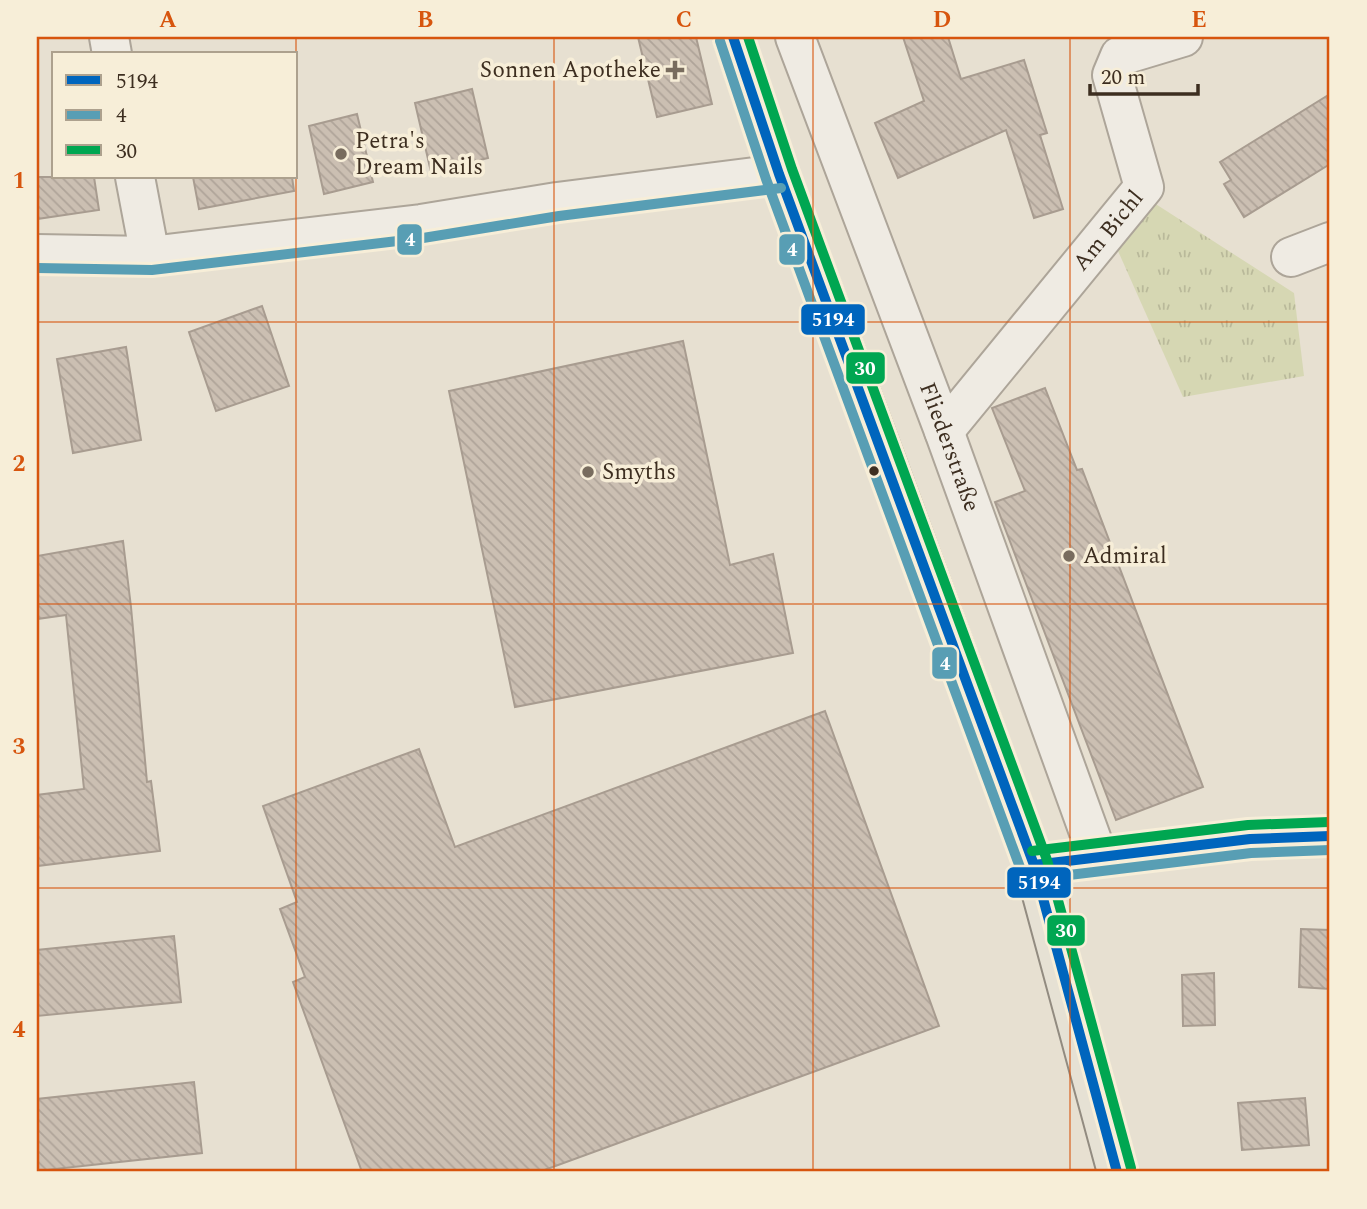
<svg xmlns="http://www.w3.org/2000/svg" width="1367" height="1209" font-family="Spectral,serif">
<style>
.grass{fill:url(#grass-tufts)}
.building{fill:url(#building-back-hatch);stroke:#a89c90;stroke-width:2}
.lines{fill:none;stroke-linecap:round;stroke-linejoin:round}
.minor-casing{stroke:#ada599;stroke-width:42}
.major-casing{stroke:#928b80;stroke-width:42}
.minor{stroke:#efebe3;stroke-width:38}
.major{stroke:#e6e1d4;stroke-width:38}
.bus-1-casing{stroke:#f7eed8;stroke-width:16}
.bus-2-casing{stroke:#f7eed8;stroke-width:16}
.bus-3-casing{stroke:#f7eed8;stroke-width:16}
.bus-1{stroke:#0065bd;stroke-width:10}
.bus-2{stroke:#589eb4;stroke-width:10}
.bus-3{stroke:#00a651;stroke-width:10}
.grid{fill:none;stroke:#d7550e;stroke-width:2;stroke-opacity:0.55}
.poi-dot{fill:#786c5e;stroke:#f7eed8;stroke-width:2.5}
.bus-dot{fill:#3d2e20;stroke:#f7eed8;stroke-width:2.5}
.labels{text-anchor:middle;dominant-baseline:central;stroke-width:7;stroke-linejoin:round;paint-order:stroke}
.poi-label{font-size:23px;fill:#3d2e20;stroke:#f7eed8;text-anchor:start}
.street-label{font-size:23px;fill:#3d2e20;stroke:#f7eed8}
.line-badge{stroke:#f7eed8;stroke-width:2.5}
.badge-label{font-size:19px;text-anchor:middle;font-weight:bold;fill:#fff}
.neatline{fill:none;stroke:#d7550e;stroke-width:2.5}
.grid-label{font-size:23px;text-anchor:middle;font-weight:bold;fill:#d7550e}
</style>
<defs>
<pattern id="grass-tufts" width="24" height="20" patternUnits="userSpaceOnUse" patternTransform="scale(1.75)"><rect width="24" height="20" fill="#d6d7b3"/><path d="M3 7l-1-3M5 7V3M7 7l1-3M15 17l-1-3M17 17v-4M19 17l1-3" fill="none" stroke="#b9b99a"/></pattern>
<pattern id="building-back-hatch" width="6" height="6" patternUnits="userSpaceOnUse" patternTransform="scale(1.75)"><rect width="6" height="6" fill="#cbbfb2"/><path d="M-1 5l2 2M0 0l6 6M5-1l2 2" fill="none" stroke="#afa499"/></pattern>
</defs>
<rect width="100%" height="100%" fill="#e7e0d1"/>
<path class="grass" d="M1151 201 1294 293 1304 376 1183 397 1114 242Z"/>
<g class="building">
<path d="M638 37H696L712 104 657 117Z"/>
<path d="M903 37H948L961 79 1024 60 1047 133 1040 135 1063 209 1034 218 1006 130 898 178 875 123 924 101Z"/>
<path d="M472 89 488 158 431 172 415 103Z"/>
<path d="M1330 94V164L1244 217 1224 184 1231 180 1220 162Z"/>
<path d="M357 114 373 182 324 194 309 126Z"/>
<path d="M37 177H94L99 210 37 219Z"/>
<path d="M193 177H292L294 191 199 209Z"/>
<path d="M262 306 289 386 216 411 189 332Z"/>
<path d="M683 341 730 565 773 554 793 653 515 707 449 391Z"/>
<path d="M126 347 141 440 73 453 57 359Z"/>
<path d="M1045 388 1077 470 1082 469 1203 787 1116 820 995 502 1025 491 992 408Z"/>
<path d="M123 541 131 607 147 782 151 781 160 851 37 866V795L84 789 66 615 37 619V556Z"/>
<path d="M825 711 939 1026 539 1172H362L293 982 305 977 280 909 297 902 263 806 419 749 455 847Z"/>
<path d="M1301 929 1330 930V989L1299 987Z"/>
<path d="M174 936 181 1002 37 1016V950Z"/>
<path d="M1214 973 1215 1025 1183 1026 1182 975Z"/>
<path d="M194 1082 202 1153 37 1171V1099Z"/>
<path d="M1305 1098 1309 1145 1242 1150 1238 1103Z"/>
</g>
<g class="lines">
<defs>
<g id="minor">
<path d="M109 37 112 54"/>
<path id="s1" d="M795 37 944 431 1098 857"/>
<path d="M135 177 150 256"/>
<path d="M37 254 150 256 421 224 557 202 779 174"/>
<path d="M1291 257 1330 242"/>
<path id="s2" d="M944 431 1144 187 1112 75 1120 56 1183 37"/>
<path d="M1034 865 1250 839 1330 836"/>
</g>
<path id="major" d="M733 37 779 174 887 464 1034 865 1117 1172"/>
</defs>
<use href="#minor" class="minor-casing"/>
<use href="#major" class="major-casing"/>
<use href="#minor" class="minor"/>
<use href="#major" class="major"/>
<defs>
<g id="bus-1">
<path d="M733 37 779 174 1034 865 1117 1172"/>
<path d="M1034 865 1250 839 1330 836"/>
</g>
<g id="bus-2">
<path d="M720 41 766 179 1021 870"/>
<path d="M37 268 152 270 423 238 559 216 781 188"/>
<path d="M1036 879 1251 853 1330 850"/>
</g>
<g id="bus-3">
<path d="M748 37 792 169 1047 860 1131 1168"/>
<path d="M1032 851 1248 825 1329 822"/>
</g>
</defs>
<use href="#bus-1" class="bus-1-casing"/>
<use href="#bus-2" class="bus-2-casing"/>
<use href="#bus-3" class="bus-3-casing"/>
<use href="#bus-1" class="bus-1"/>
<use href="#bus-2" class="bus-2"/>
<use href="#bus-3" class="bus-3"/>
</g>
<path class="grid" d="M296 37V1172M554 37V1172M813 37V1172M1070 37V1172M37 322H1330M37 604H1330M37 888H1330"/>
<g class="poi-dot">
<path d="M671.5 59.5h7v7h7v7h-7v7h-7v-7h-7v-7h7z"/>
<circle cx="341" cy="154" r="7"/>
<circle cx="588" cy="472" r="7"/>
<circle cx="1069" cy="556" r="7"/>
</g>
<circle class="bus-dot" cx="874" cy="471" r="6"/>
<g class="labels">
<g class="poi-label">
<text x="661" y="70" text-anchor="end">Sonnen Apotheke</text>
<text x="355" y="141">Petra's<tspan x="355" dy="26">Dream Nails</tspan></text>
<text x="602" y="472">Smyths</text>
<text x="1083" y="556">Admiral</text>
</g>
<g class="street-label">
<text stroke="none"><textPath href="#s2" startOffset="259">Am Bichl</textPath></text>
<text stroke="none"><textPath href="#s1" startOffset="438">Fliederstraße</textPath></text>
</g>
</g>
<g class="line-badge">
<rect x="396" y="223" width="27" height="33" rx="7" fill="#589eb4"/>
<rect x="778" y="233" width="28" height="33" rx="7" fill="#589eb4"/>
<rect x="800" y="303" width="66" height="33" rx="7" fill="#0065bd"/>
<rect x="845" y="351" width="41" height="34" rx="7" fill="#00a651"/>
<rect x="931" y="646" width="27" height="34" rx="7" fill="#589eb4"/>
<rect x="1006" y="866" width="66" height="33" rx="7" fill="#0065bd"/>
<rect x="1046" y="914" width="40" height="33" rx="7" fill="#00a651"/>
</g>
<g class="badge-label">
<text x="410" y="246">4</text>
<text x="792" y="256">4</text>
<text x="833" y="326">5194</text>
<text x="865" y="375">30</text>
<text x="945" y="670">4</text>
<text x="1039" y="889">5194</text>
<text x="1066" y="937">30</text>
</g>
<rect width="1367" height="1209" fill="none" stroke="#f7eed8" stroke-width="77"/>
<rect x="52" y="52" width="245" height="126" fill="#f7eed8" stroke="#ada18e" stroke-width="2"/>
<rect x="66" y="75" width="35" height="10" fill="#0065bd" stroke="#ada18e" stroke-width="2"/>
<text x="116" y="88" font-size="21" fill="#3d2e20">5194</text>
<rect x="66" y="110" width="35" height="10" fill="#589eb4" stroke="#ada18e" stroke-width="2"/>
<text x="116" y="122" font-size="21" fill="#3d2e20">4</text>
<rect x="66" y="145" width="35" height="10" fill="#00a651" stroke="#ada18e" stroke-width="2"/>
<text x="116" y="158" font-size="21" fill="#3d2e20">30</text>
<path d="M1090 84v10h108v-10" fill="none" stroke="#3d2e20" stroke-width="3.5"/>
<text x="1101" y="84" font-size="21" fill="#3d2e20" stroke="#f7eed8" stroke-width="5" paint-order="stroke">20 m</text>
<rect x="38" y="38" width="1290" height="1132" class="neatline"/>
<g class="grid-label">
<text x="168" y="27">A</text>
<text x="425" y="27">B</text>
<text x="684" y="27">C</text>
<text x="942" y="27">D</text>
<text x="1199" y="27">E</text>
<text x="19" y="188">1</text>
<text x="19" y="471">2</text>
<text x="19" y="754">3</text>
<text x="19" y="1037">4</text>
</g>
</svg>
